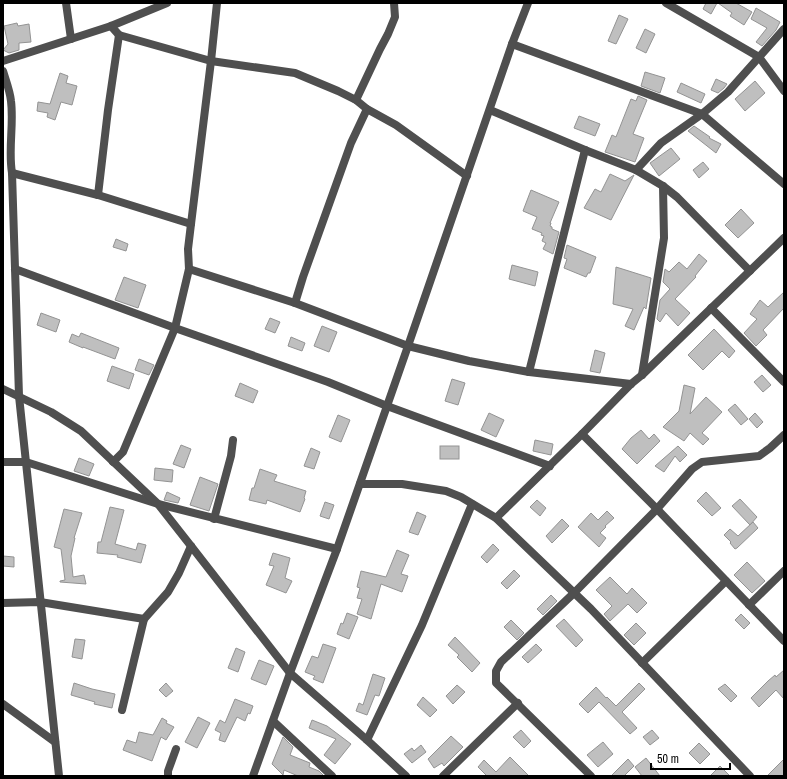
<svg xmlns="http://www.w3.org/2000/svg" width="787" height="779" font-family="'Archivo Narrow',sans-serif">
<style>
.building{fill:#bfbfbf;stroke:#939393}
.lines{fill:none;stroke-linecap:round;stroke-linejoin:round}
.minor{stroke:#4f4f4f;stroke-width:8}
.tertiary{stroke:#4f4f4f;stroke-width:8}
</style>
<rect width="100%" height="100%" fill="#fff"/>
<g class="building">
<path d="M706 3H717L711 14 703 9Z"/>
<path d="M718 3H736L752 12 744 25 730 16 732 13Z"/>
<path d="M756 8 780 22 776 30 762 46 756 42 767 28 751 19Z"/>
<path d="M619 15 628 19 616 44 608 41Z"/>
<path d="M17 23 18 26 29 24 31 42 19 43V50L9 53 3 50 8 44 4 26Z"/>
<path d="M645 29 655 34 646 53 636 48Z"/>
<path d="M645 72 665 78 660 93 641 86Z"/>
<path d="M60 73 68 76 66 83 77 86 72 105 61 102 55 120 47 117 48 113 37 111 38 102 50 104Z"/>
<path d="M716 79 727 84 724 88 718 93 711 90Z"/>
<path d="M755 81 765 93 745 111 735 99Z"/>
<path d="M681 83 705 94 701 103 677 92Z"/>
<path d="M638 96 647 100 633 134 644 138 635 162 605 152 612 135 616 137 631 99 636 101Z"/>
<path d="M579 116 600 124 595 136 574 128Z"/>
<path d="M694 126 710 137 709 138 721 144 716 153 688 131Z"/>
<path d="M671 148 680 159 659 176 650 163Z"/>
<path d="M703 162 709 169 699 178 693 170Z"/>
<path d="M610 174 625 181 634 175 611 220 584 208 595 189 601 192Z"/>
<path d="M531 190 559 202 550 223H551L550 226 552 227V229L559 232 553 254 543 249 546 243 542 241 544 236 541 235 542 233 532 229 537 217 523 211Z"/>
<path d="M741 209 754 223 738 238 725 225Z"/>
<path d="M116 239 128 244 126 251 113 247Z"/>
<path d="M567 245 596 257 590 273H588L586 277 564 268 567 259 564 258Z"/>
<path d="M699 254 707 261 695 276 696 277 675 299 690 313 678 326 666 313 660 322 657 319 660 300 670 289 663 282 665 269 669 272 679 262 687 269Z"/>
<path d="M512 265 538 272 535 286 509 279Z"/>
<path d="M616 267 651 278 646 309 644 307 634 330 625 326 633 309 613 304Z"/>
<path d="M124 277 146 285 138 308 115 300Z"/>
<path d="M784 292V308L763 330 767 335 756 346 744 333 757 319 750 314 760 300 768 307Z"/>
<path d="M41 313 60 320 56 332 37 325Z"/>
<path d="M270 318 280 322 275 333 265 329Z"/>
<path d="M322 326 337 332 329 352 314 346Z"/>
<path d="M714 329 735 351 729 358 722 351 703 370 688 355Z"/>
<path d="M81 333 119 348 115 359 83 347V348L69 342 72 334 79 337Z"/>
<path d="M291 337 305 343 302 351 288 346Z"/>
<path d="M595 350 605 353 600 373 590 371Z"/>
<path d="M139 359 154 365 149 375 135 370Z"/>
<path d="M112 366 134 374 129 389 107 381Z"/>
<path d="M762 375 771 385 763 392 754 382Z"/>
<path d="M452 379 465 383 458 405 445 401Z"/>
<path d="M240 383 258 391 253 403 235 396Z"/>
<path d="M684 385 695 388 690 414 706 397 722 412 702 433 709 439 703 445 690 433 684 441 663 427 679 411Z"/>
<path d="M735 404 748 419 741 425 728 410Z"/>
<path d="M489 413 504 420 496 437 481 430Z"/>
<path d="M755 413 763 422 757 428 749 419Z"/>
<path d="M338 415 350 420 341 442 329 437Z"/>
<path d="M641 430 649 439 654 434 660 441 637 464 622 449 631 438Z"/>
<path d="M535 440 553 444 551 455 533 451Z"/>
<path d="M181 445 191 449 184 468 173 464Z"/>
<rect x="440" y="446" width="19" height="13"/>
<path d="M678 446 687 455 680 462 675 456 664 472 655 466Z"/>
<path d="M311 448 320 452 314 469 304 466Z"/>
<path d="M79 458 94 464 89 476 74 471Z"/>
<path d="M155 468 173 470 172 482 154 480Z"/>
<path d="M260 469 277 475 274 481 306 491 304 498 305 499 300 512 267 500 266 504 249 500 252 488H254Z"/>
<path d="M200 477 218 484 209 511 190 505Z"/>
<path d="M167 492 180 498 178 503 164 500Z"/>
<path d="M706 492 721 508 712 516 697 501Z"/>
<path d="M740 499 757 517 750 525 732 506Z"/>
<path d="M537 500 546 508 540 516 530 507Z"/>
<path d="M325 502 334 505 329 519 320 516Z"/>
<path d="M110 507 124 510 115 544 136 550 138 543 146 545 141 563 117 557 118 555 97 553 98 542H101Z"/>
<path d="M64 509 82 513 74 538H75L71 556 73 577 84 575 86 584 60 582V581L65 580 61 549 54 547Z"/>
<path d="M607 511 614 518 605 526 606 527 600 533 606 538 599 547 578 527 591 513 598 520Z"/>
<path d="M417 512 426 516 418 535 409 532Z"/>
<path d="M562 519 569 526 552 543 546 536Z"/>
<path d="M753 522 758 528 737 548 735 549 730 543 731 542 724 535 730 529 738 536Z"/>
<path d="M493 544 499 550 487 563 481 557Z"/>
<path d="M397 550 409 555 401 574 408 576 402 592 381 584 371 619 357 614 362 599 357 598 360 588 357 587 361 571 386 577Z"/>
<path d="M273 553 290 558 285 578 292 581 286 593 266 585 274 566 269 565Z"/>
<path d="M3 556 14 557V567L3 566Z"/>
<path d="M747 562 765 581 752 593 734 575Z"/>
<path d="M514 570 520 576 507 589 501 583Z"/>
<path d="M610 577 627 594 632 588 647 603 637 613 628 604 610 621 604 614 612 606 596 590Z"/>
<path d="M551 595 557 601 543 615 537 609Z"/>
<path d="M347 613 358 617 349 639 337 634 341 623 343 624Z"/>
<path d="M741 614 750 623 744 629 735 620Z"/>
<path d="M564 619 583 640 576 647 556 626Z"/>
<path d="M511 620 524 633 517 640 504 627Z"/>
<path d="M636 623 646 633 634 645 624 635Z"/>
<path d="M455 637 480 663 472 672 457 657 459 655 448 645Z"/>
<path d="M75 639 85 640 82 659 72 657Z"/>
<path d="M323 644 336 648 323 683 313 679 315 676 305 672 312 656 318 658Z"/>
<path d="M536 644 542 650 528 663 522 657Z"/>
<path d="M236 648 245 652 238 672 228 668Z"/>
<path d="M259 660 274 666 266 685 251 679Z"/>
<path d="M784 670V699L776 690 759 707 751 698 768 681 775 675 776 677Z"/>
<path d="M373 674 385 678 379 696 375 695 367 715 356 711 359 703 363 705Z"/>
<path d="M74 683 92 689 115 694 112 708 94 704 95 702 71 695Z"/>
<path d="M166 683 173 691 166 697 159 690Z"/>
<path d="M639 683 645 689 622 712 637 728 630 734 599 702 588 713 579 704 596 687 606 698 607 697 616 706Z"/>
<path d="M725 684 737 696 731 702 718 689Z"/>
<path d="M457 685 465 692 453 704 446 696Z"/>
<path d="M423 697 437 710 430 717 417 705Z"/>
<path d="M235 699 253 706 250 714 248 713 245 721 237 717 225 742 219 740 221 733 215 730 220 720 225 723Z"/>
<path d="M198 717 210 723 197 748 185 742Z"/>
<path d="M162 718 167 721 166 723 174 727 166 740 161 737 152 761 123 750 127 740 136 743 139 732 153 735Z"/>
<path d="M312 720 327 726 351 744 335 764 324 755 336 739 309 728Z"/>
<path d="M521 730 531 741 524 748 513 737Z"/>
<path d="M652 730 659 738 650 745 643 737Z"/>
<path d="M451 736 463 747 444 766 442 763 434 768 428 759Z"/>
<path d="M283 737 293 747 290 755 310 763 309 767 319 771 324 776H298L284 770 283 775 272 764Z"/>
<path d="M603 742 613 754 598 767 587 755Z"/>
<path d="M699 743 710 754 700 764 689 753Z"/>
<path d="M421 745 426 752 412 763 404 754 412 748 414 751Z"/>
<path d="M510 757 529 776H487L478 767 484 760 496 772Z"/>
<path d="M646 758 660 776H642L635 767Z"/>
<path d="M628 759 634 766 624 776H611Z"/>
<path d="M784 759V776H767Z"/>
<path d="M720 766 730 776H710Z"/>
</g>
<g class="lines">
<g class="minor">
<path d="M66 3 71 39"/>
<path d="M666 3 759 57 784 91"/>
<path d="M111 26 119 35 211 61 295 73 338 91 356 100 367 109 396 125 467 176"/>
<path d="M512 44 702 114 784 184"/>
<path d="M3 61 111 26 167 3"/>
<path d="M3 71C6 81 10 91 11 101 14 125 8 149 12 173L19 396 59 776"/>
<path d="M356 100 380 49 388 34 395 17 394 3"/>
<path d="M490 110 585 150 636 170 663 186 677 197 750 271"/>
<path d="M636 170 661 143 702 114 728 92 784 29"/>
<path d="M12 173 98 195 191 224"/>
<path d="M98 195 108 110 119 35"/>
<path d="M15 269 175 328 328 382 387 406 550 466"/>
<path d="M189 269 295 303 408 346 469 361 529 372 631 384"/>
<path d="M295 303 303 277 351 143 367 109"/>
<path d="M711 308 784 382"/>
<path d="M529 372 585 150"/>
<path d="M642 375 664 238 663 186"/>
<path d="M582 434 657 509 784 641"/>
<path d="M3 462H26L158 504 337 549"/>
<path d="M113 462 123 452 175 328 189 269 188 249 191 224 211 61 217 3"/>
<path d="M360 484H402L446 491 461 497 496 518 591 609 750 776"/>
<path d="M496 518 582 434 631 384 642 375 784 238"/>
<path d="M214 519 231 456 233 440"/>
<path d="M3 603 40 602 144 619"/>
<path d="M749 605 784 571"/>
<path d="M642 663 726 581"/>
<path d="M3 704 55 742"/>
<path d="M122 710 144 619 168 592 179 573 191 546"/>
<path d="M273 721 332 776"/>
<path d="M367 740 422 625 472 504"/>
<path d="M168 776V771L176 749"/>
<path d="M443 776 518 703"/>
<path d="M591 776 496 683V671L501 662 574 593 657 509 692 469 702 462 759 456 770 448 784 435"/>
</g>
<g class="tertiary">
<path d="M3 389 51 412 81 431 158 504 191 546 290 673 367 740 406 776"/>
<path d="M253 776 290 673 337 549 408 346 512 44 528 3"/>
</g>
</g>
<rect width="787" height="779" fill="none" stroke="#000000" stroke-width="8"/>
<path d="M651 763v6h79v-6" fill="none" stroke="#000000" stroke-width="2"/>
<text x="657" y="763" font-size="12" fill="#000000" stroke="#ffffff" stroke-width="3" paint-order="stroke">50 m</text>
</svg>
